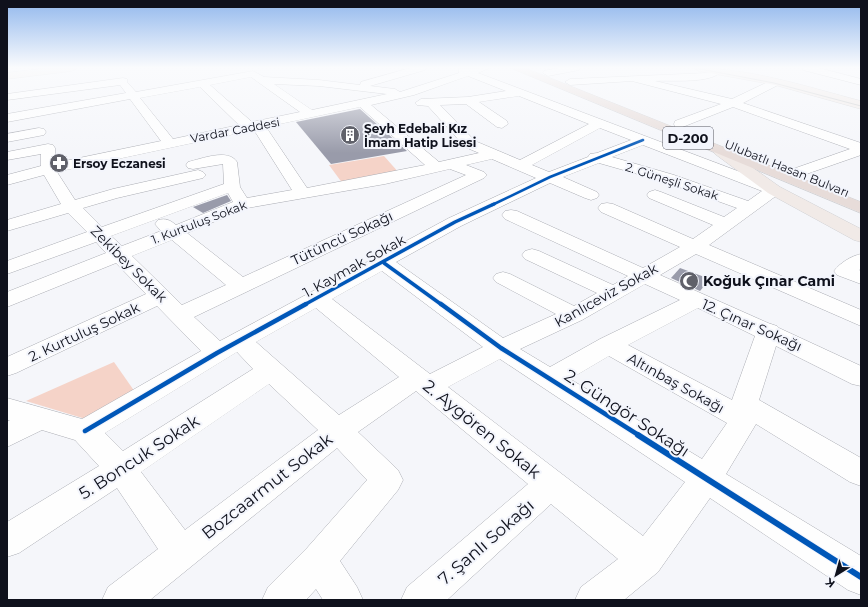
<svg xmlns="http://www.w3.org/2000/svg" width="868" height="607" font-family="Montserrat,sans-serif">
<style>
.green{fill:#f5d3c8}
.building{fill:#999baa}
.lines{fill:none;stroke-linecap:round;stroke-linejoin:round}
.minor-casing{stroke:#abadb4;stroke-width:1}
.major-casing{stroke:#d0d1d4;stroke-width:1}
.highway-casing{stroke:#d0d1d4;stroke-width:1}
.minor{fill:#fefefe;fill-rule:evenodd}
.major{fill:#f1eae7;fill-rule:evenodd}
.highway{fill:#e7dcd9;fill-rule:evenodd}
.tram{stroke:#cacbcc;stroke-width:1}
.cycleway-far3-casing{stroke:#f3f5fc;stroke-width:4}
.cycleway-far2-casing{stroke:#f3f5fc;stroke-width:5.5}
.cycleway-far1-casing{stroke:#f3f5fc;stroke-width:7}
.cycleway-casing{stroke:#f3f5fc;stroke-width:8}
.cycleway-far3{stroke:#0057b8;stroke-width:2.5}
.cycleway-far2{stroke:#0057b8;stroke-width:3.5}
.cycleway-far1{stroke:#0057b8;stroke-width:4.5}
.cycleway{stroke:#0057b8;stroke-width:6}
.labels{text-anchor:middle;dominant-baseline:central;stroke-width:4;stroke-linejoin:round;paint-order:stroke}
.far-poi-label{font-size:12px;font-weight:bold;fill:#0f111c;stroke:#f3f5fc;text-anchor:start}
.far-street-label{font-size:12px;fill:#0f111c;stroke:#f3f5fc}
.shield{fill:#f3f5fc;stroke:#53555f;stroke-width:1}
.shield-label{font-size:13px;font-weight:bold;fill:#0f111c}
.street-label{font-size:14px;fill:#0f111c;stroke:#f3f5fc}
.poi-label{font-size:14px;font-weight:bold;fill:#0f111c;stroke:#f3f5fc;text-anchor:start}
.near-street-label{font-size:17px;fill:#0f111c;stroke:#f3f5fc}
</style>
<rect width="100%" height="100%" fill="#f5f6fa"/>
<g class="green">
<path d="M384 156 400 174 343 184 329 165Z"/>
<path d="M114 362 135 392 89 420 26 401Z"/>
</g>
<g class="building">
<path d="M360 109 407 151 331 164 296 122Z"/>
<path d="M227 195 231 201 203 213 193 207Z"/>
<path d="M680 268 710 279 700 291 671 278Z"/>
</g>
<g class="lines">
<defs>
<g id="minor">
<path d="M410 68H426L425 70 370 86 395 89 400 92 459 73V69L489 68 478 73 780 187 782 190 780 193 709 245 861 310V326L696 254 660 275 768 323 777 326 779 328 861 366V386L852 384 776 346 759 400 861 458V486L850 482 756 424 726 474 861 556V595L848 590 710 498 658 572 624 600H575L581 587 618 559 551 504 447 600H401L407 587 528 484 416 391 358 432 398 470 403 480 398 490 340 561 357 587 363 600H323L316 589 306 600H262L268 587 307 548 367 480 337 448 150 600H102L108 587 158 549 117 488 19 553 7 557V522L99 466 75 440 42 430 7 447V422L10 420H7V398L82 419 201 351 157 306 16 373 7 376V357L146 294 116 263 7 307V292L106 253 96 242 7 274V261L87 232 68 213 7 231V220L61 204 44 175 7 185V175L41 166V154L7 160V152L48 144 53 145 55 148V163L161 141 130 99 7 122V114L126 93 120 85 7 100V94L123 78 127 79V82L136 92 253 71 264 77 319 80 360 85 361 82ZM468 76 506 91 468 97 421 99 415 103 417 105 428 106 465 147 479 153 439 162 371 105 414 95ZM251 77 300 112 252 122 210 85ZM274 84 319 86 387 94 312 110ZM200 87 239 125 173 139 140 98ZM519 96 589 124 520 160 475 141 440 105 466 104 497 127 502 128 508 124 507 121 479 102ZM360 107 425 165 307 188 266 127ZM600 128 631 140 597 153 590 154 588 157 549 172 532 165ZM254 130 292 190 247 198 240 187 237 162C228 148 201 159 188 162L186 165 188 168 193 169 223 164 224 184 102 227 83 208 117 198 203 178 206 175 203 172 198 170 113 189 75 200 57 172ZM643 145 762 191 748 201 674 175 612 157ZM492 159 536 178 449 218 220 341 194 317 484 178 487 175 484 172 466 165ZM599 163 662 181 737 208 724 217 661 192 655 190 649 192 647 195 649 198 713 225 693 239 613 204 607 203 601 204 598 208 601 212 680 247 643 268 517 211 511 210 505 211 502 215 505 219 628 276 613 285 539 251 532 249 525 251 522 255 525 259 597 293 574 306 510 274 503 272 496 274 493 278 496 282 556 314 503 338 396 262 461 226 550 183 585 198 591 200 597 198 599 195 597 192 563 177ZM450 169 466 175 243 277 187 233 247 208 385 184ZM228 193 233 202 176 225C170 220 166 218 158 220L155 224 161 231 122 246 111 236ZM172 240 226 285 182 305 132 256ZM382 271 483 347 430 374 332 299ZM645 284 680 300 600 339 550 367 520 349 582 320ZM316 308 399 377 339 415 256 342ZM698 308 755 336 732 400 628 345ZM237 352 253 369 123 451 105 433ZM609 356 727 423 702 459 570 379ZM500 359 685 482 643 536 448 387ZM269 384 318 430 185 530 141 472Z"/>
<path d="M559 68H580L579 70 548 76 543 73 544 71Z"/>
<path d="M717 68 722 71C711 84 672 80 655 81L732 99 772 80H780L781 82 780 84 743 103 861 143V155L795 178 790 176 787 173 790 170 850 149 733 107 680 128 675 127 674 124 675 121 721 104 632 81 570 85 565 82 570 79 707 73Z"/>
<path d="M802 68H819L861 79V85L803 70Z"/>
<path d="M39 128 44 129 46 132 44 135 7 142V134Z"/>
<path d="M861 254V269L859 270 861 271V284L837 275 834 271C840 263 851 256 861 254Z"/>
</g>
<g id="major">
<path d="M48 68H77L72 71 7 79V73Z"/>
<path d="M694 68C751 68 807 87 861 101V109L775 85 699 71Z"/>
<path d="M720 147 725 148 780 187 861 229V242L854 240 768 193 715 154 713 151 715 148Z"/>
</g>
<path id="highway" d="M511 68H525L861 202V213Z"/>
</defs>
<use href="#minor" class="minor-casing"/>
<use href="#major" class="major-casing"/>
<use href="#highway" class="highway-casing"/>
<use href="#minor" class="minor"/>
<use href="#major" class="major"/>
<use href="#highway" class="highway"/>
<path class="tram" d="M695 68 774 83 861 106"/>
<defs>
<path id="cycleway-far3" d="M492 205 550 177 643 140"/>
<g id="cycleway-far2">
<path d="M384 263 442 305"/>
<path d="M304 305 455 222 494 204"/>
</g>
<g id="cycleway-far1">
<path d="M441 304 501 348 640 436"/>
<path d="M85 431 217 353 306 304"/>
</g>
<path id="cycleway" d="M638 435 861 577"/>
</defs>
<use href="#cycleway-far3" class="cycleway-far3-casing"/>
<use href="#cycleway-far2" class="cycleway-far2-casing"/>
<use href="#cycleway-far1" class="cycleway-far1-casing"/>
<use href="#cycleway" class="cycleway-casing"/>
<use href="#cycleway-far3" class="cycleway-far3"/>
<use href="#cycleway-far2" class="cycleway-far2"/>
<use href="#cycleway-far1" class="cycleway-far1"/>
<use href="#cycleway" class="cycleway"/>
</g>
<linearGradient id="sky" x2="0" y2="1"><stop stop-color="#92b8ed"/><stop offset="0.44" stop-color="#fafbfd"/><stop offset="1" stop-color="#fafbfd" stop-opacity="0"/></linearGradient>
<rect width="868" height="153" fill="url(#sky)"/>
<defs>
<symbol id="building-disc" viewBox="-11 -11 22 22"><circle r="9.5" fill="#60616a" stroke="#f3f5fc"/><path d="M-4-6H4V6H1V3H-1V6H-4ZM-2.5-4.3h1.7v1.8h-1.7ZM.8-4.3h1.7v1.8H.8ZM-2.5-1h1.7V.8h-1.7ZM.8-1h1.7V.8H.8Z" fill="#fff"/></symbol>
<symbol id="pharmacy-disc" viewBox="-11 -11 22 22"><circle r="9.5" fill="#60616a" stroke="#f3f5fc"/><path d="M-2-6h4v4h4v4h-4v4h-4v-4h-4v-4h4Z" fill="#fff"/></symbol>
<symbol id="mosque-disc" viewBox="-11 -11 22 22"><circle r="9.5" fill="#60616a" stroke="#f3f5fc"/><path d="M3.5-4.9A6 6 0 1 0 3.5 4.9A5 5 0 1 1 3.5-4.9Z" fill="#fff"/></symbol>
</defs>
<g fill-rule="evenodd">
<use href="#building-disc" x="339" y="124" width="22" height="22"/>
<use href="#pharmacy-disc" x="48" y="152" width="22" height="22"/>
<use href="#mosque-disc" x="678" y="270" width="22" height="22"/>
</g>
<g class="labels">
<g class="far-poi-label">
<text x="364" y="128">Şeyh Edebali Kız<tspan x="364" dy="14">İmam Hatip Lisesi</tspan></text>
<text x="73" y="163">Ersoy Eczanesi</text>
</g>
<g class="far-street-label">
<text transform="translate(235 130) rotate(-11)">Vardar Caddesi</text>
<text transform="translate(787 168) rotate(22)">Ulubatlı Hasan Bulvarı</text>
<text transform="translate(672 181) rotate(18)">2. Güneşli Sokak</text>
<text transform="translate(199 222) rotate(-21)">1. Kurtuluş Sokak</text>
</g>
<rect class="shield" x="663" y="127" width="50" height="22" rx="3"/>
<g class="shield-label">
<text x="688" y="138">D-200</text>
</g>
<g class="street-label">
<text transform="translate(342 238) rotate(-25)">Tütüncü Sokağı</text>
<text transform="translate(129 264) rotate(45)">Zekibey Sokak</text>
<text transform="translate(354 266) rotate(-29)">1. Kaymak Sokak</text>
<text transform="translate(606 295) rotate(-29)">Kanlıceviz Sokak</text>
<text transform="translate(752 325) rotate(24)">12. Çınar Sokağı</text>
<text transform="translate(84 332) rotate(-25)">2. Kurtuluş Sokak</text>
<text transform="translate(676 383) rotate(29)">Altınbaş Sokağı</text>
</g>
<g class="poi-label">
<text x="703" y="281">Koğuk Çınar Cami</text>
</g>
<g class="near-street-label">
<text transform="translate(627 413) rotate(33)">2. Güngör Sokağı</text>
<text transform="translate(482 429) rotate(39)">2. Aygören Sokak</text>
<text transform="translate(139 457) rotate(-33)">5. Boncuk Sokak</text>
<text transform="translate(267 486) rotate(-38)">Bozcaarmut Sokak</text>
<text transform="translate(486 542) rotate(-41)">7. Şanlı Sokağı</text>
</g>
</g>
<rect width="868" height="607" fill="none" stroke="#0f111c" stroke-width="16"/>
<g transform="translate(836 575) rotate(217)" stroke="#f3f5fc" stroke-width="3" paint-order="stroke">
<path d="M0-3L7 15L0 10L-7 15Z" fill="#0f111c"/>
<text y="-6" font-size="11" font-weight="bold" text-anchor="middle" fill="#0f111c">K</text>
</g>
</svg>
